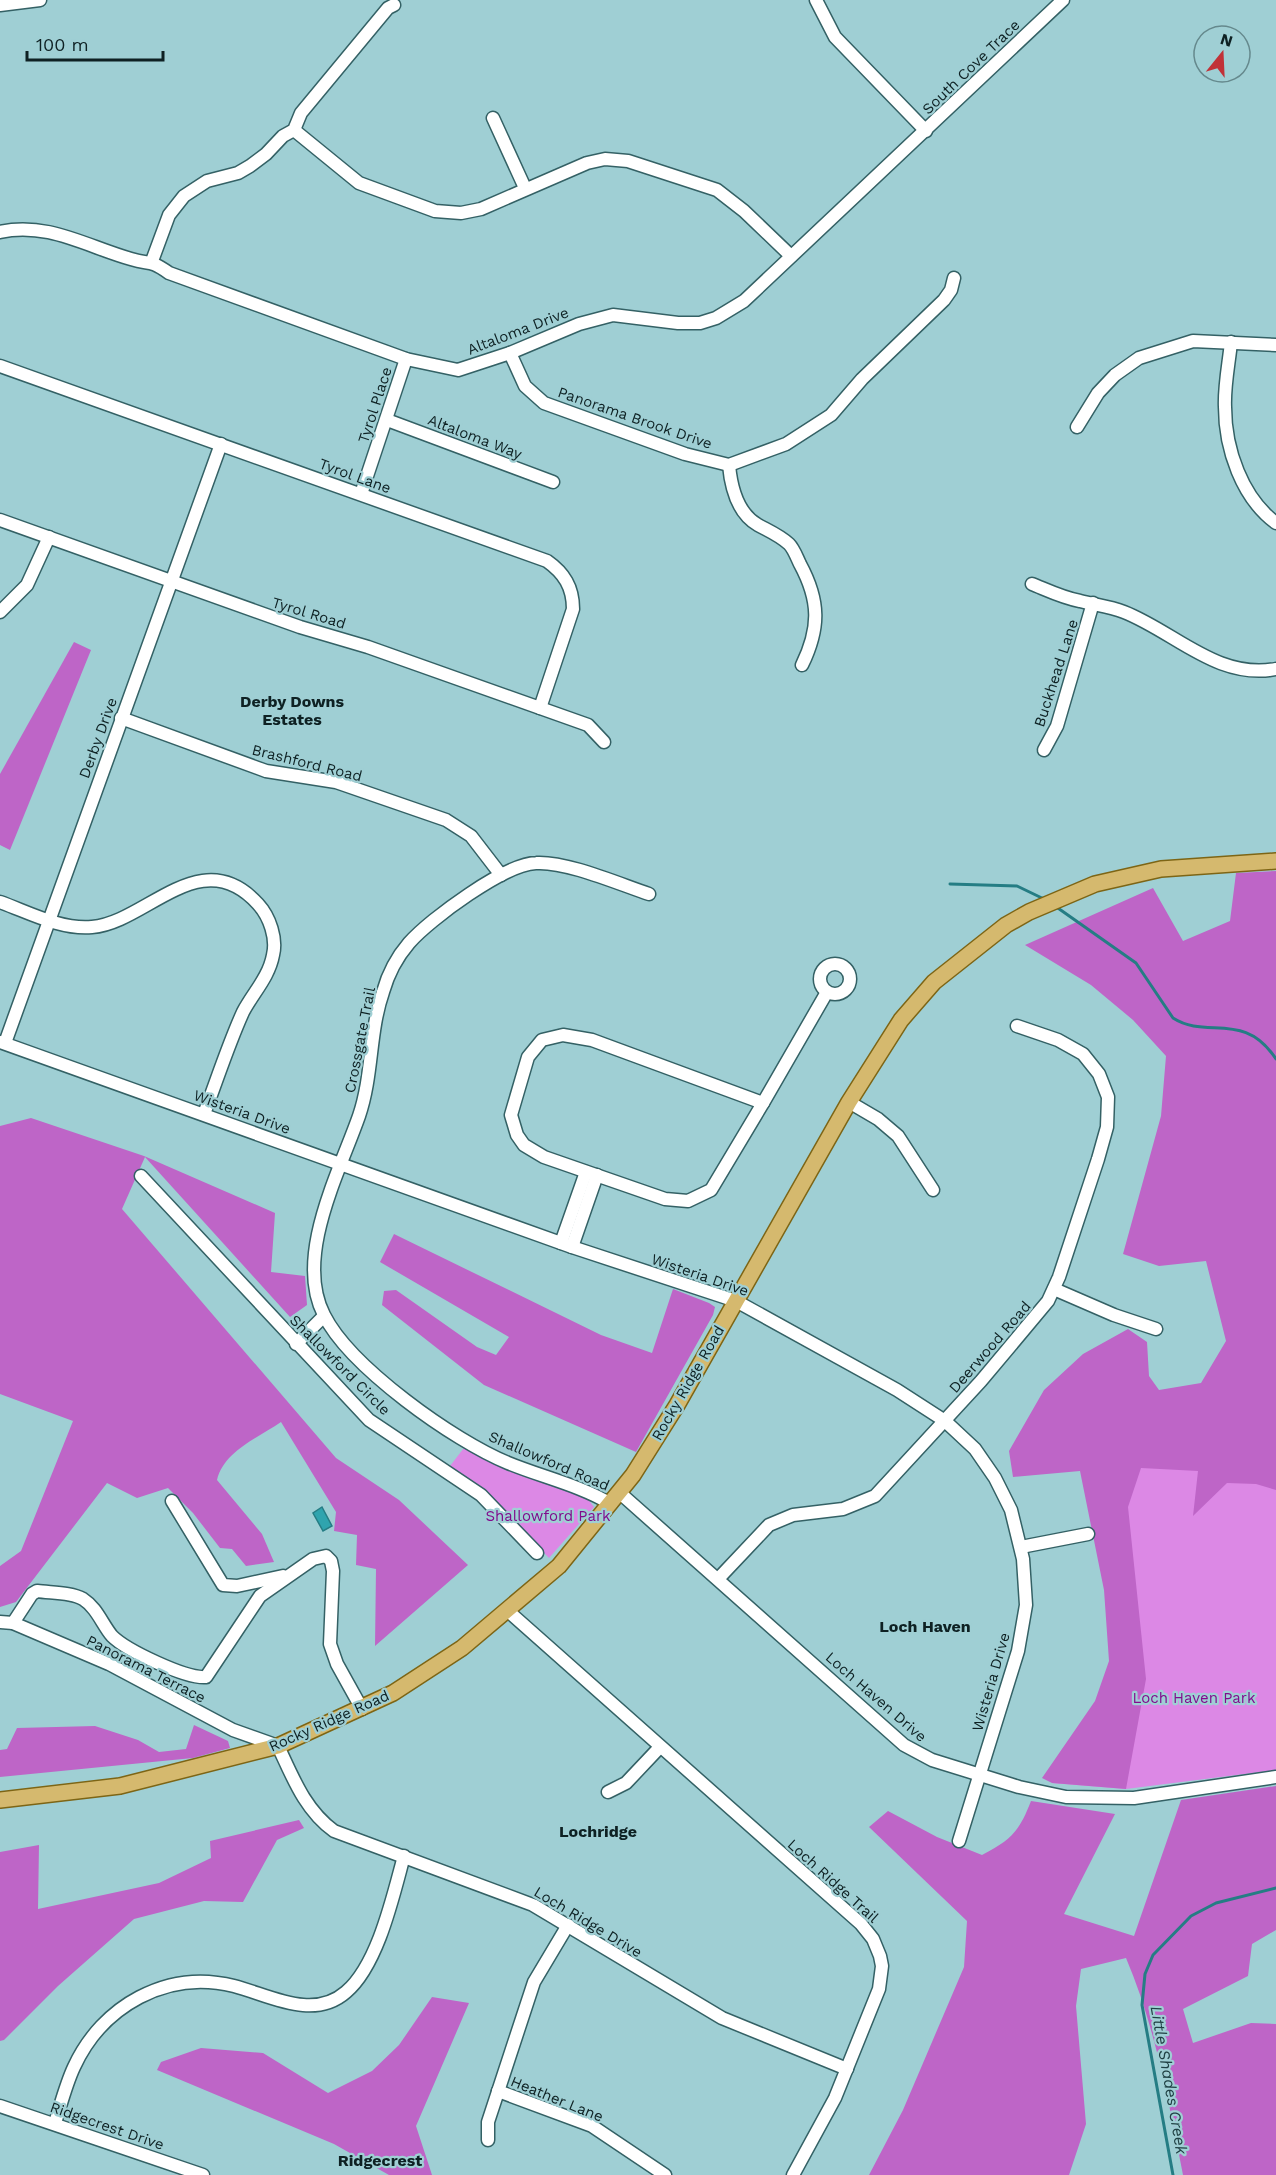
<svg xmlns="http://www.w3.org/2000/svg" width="1276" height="2175" font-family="'Work Sans',sans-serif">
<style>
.green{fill:#dc88e5}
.forest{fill:#be65c7}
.water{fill:#2fa4ae;stroke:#257d84;stroke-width:1.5}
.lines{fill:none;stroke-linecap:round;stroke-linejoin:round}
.stream{stroke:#257d84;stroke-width:3}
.minor-casing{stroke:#346165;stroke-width:15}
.major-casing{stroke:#7d6515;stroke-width:18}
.minor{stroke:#fff;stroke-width:12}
.major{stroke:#d5b96e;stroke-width:15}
.labels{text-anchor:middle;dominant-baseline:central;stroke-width:4.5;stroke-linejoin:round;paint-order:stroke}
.street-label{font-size:15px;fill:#0e2123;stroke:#9fcfd4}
.park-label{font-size:15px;fill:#810b8d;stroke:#9fcfd4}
.neighbourhood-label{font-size:16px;font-weight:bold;fill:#0e2123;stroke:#9fcfd4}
.water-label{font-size:16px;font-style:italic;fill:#204144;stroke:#9fcfd4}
</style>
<rect width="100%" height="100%" fill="#9fcfd4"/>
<g class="green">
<path d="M467 1444 506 1470 587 1498 594 1507 549 1558 486 1492 450 1466Z"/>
<path d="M1106 1461 1230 1468 1276 1485V1770L1126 1789 1052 1783 1114 1681Z"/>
</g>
<g class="forest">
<path d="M74 642 91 650 10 850 0 845V774Z"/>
<path d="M1276 871V1490L1256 1484 1227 1483 1193 1516 1198 1471 1141 1468 1128 1507 1146 1679 1126 1789 1052 1783 1042 1778 1095 1701 1109 1661 1104 1590 1080 1471 1013 1477 1009 1451 1044 1390 1083 1354 1128 1329 1147 1342 1149 1376 1159 1390 1201 1383 1226 1341 1206 1261 1159 1266 1123 1254 1161 1116 1166 1056 1133 1020 1091 985 1025 945 1153 888 1183 941 1230 921 1236 873Z"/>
<path d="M31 1118 144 1156 275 1213 271 1272 305 1276 307 1305 290 1317 145 1157 122 1209 336 1458 399 1500 468 1565 375 1646 376 1569 356 1565 357 1535 334 1531 336 1512 281 1422C258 1438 224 1451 217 1480L262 1534 274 1562 246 1566 232 1549 220 1548 193 1513 168 1488 137 1498 107 1483 16 1602 0 1607V1566L21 1551 73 1421 0 1394V1126Z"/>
<path d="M394 1234 601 1335 652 1353 673 1289 709 1303 715 1307 713 1315 636 1452 484 1385 382 1305 384 1291 396 1290 477 1347 496 1355 509 1337 380 1262Z"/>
<path d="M194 1725 228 1741 230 1748 193 1758 0 1777V1750L7 1749 17 1728 95 1726 138 1740 159 1752 186 1749Z"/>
<path d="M1276 1786V1930L1252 1944 1248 1976 1183 2009 1193 2043 1251 2023 1276 2024V2175H1183C1169 2103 1155 2026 1126 1958L1081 1969 1076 2006 1086 2124 1069 2175H869L903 2110 964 1967 967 1921 869 1827 888 1811 937 1837 982 1855C1011 1840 1019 1832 1031 1801L1115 1814 1064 1914 1134 1936 1181 1800Z"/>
<path d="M299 1820 304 1828 277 1840 243 1902 204 1901 134 1919 58 1986 4 2040 0 2041V1852L39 1845 38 1909 159 1883 211 1858 210 1841Z"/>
<path d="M432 1997 469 2003 416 2126 432 2175H389L334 2144 157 2070 161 2062 201 2048 263 2053 328 2093 372 2071 399 2045Z"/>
</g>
<path class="water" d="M322 1507 332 1526 323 1531 313 1513Z"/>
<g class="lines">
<g class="stream">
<path d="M950 884 1017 886 1044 899"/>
<path d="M1055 906 1136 963 1173 1018C1207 1040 1244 1010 1276 1059"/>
<path d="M1173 2175 1142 2005 1145 1974 1153 1955 1191 1916 1216 1903 1276 1888"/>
</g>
<defs>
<g id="minor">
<path d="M816 0 835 37 926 131"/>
<path d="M0 5 40 0"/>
<path d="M493 118 525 188"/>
<path d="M294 130 359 183 435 211 461 213 481 209 587 163 605 159 628 161 717 190 744 211 791 256"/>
<path d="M0 232C46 221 88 247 131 259 151 265 149 259 169 273L406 359 458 370 510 353 579 324 613 315 678 323H700L716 318 744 301 1063 0"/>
<path d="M152 261 169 215 184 196 207 181 238 173 250 166 266 154 283 136 294 130 301 113 388 8 394 5"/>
<path d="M1231 342C1229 363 1224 386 1225 407 1225 449 1242 498 1276 523"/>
<path d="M510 353 525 386 544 403 685 454 729 465 786 444 831 415 862 379 944 300 951 290 954 278"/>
<path d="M0 366 547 561C564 573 573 587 573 609L540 708"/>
<path d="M387 420 553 482"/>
<path d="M1077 427 1098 393 1115 375 1139 358 1193 341 1276 345"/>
<path d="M729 465C731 487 737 513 758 525 769 531 779 535 789 544 794 549 797 558 800 564 820 601 820 628 802 665"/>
<path d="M361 494 406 359"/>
<path d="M0 520 300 627 368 647 588 725 604 742"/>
<path d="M1032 584C1047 590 1063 598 1080 601 1095 605 1109 606 1124 612 1175 632 1217 680 1276 669"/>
<path d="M0 612 27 585 49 537"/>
<path d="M121 718 266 771 336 782 446 820 471 836 501 875"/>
<path d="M1044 750 1057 726 1093 603"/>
<path d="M0 902C28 912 61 930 92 927 146 923 201 841 258 904 270 917 277 939 273 955 269 977 253 993 243 1012 228 1045 217 1080 204 1114"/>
<circle cx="835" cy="979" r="15"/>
<path d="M563 1035 592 1040 763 1103 711 1190 688 1201 665 1199 544 1157 524 1145 517 1135 511 1115 528 1057 542 1040Z"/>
<path d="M0 1042 572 1247 736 1301 897 1390 945 1421 975 1449 995 1478 1011 1510 1023 1559 1026 1605 1018 1651 959 1841"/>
<path d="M5 1043 221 444"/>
<path d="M849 1102 878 1119 898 1136 933 1190"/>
<path d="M763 1103 827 992"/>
<path d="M141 1176 369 1420 481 1495 537 1553"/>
<path d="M561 1243 586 1172"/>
<path d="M572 1247 597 1175"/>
<path d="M1054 1289 1114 1315 1156 1329"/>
<path d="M296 1344 324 1316"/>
<path d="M620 1493 904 1745 932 1760 1019 1787 1066 1797 1134 1798 1276 1777"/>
<path d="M172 1501 223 1585 237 1586 283 1576"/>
<path d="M611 1504C579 1485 542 1477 508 1463 454 1441 350 1367 324 1315 294 1257 339 1173 359 1116 373 1075 369 1032 383 992 388 974 397 957 409 943 430 919 505 864 536 863 566 861 619 884 649 894"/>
<path d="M1021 1547 1088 1534"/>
<path d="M718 1579 769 1525 793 1515 843 1509 875 1496 981 1381 1048 1301 1059 1277 1098 1159 1107 1127 1108 1097 1099 1074 1083 1054 1058 1040 1017 1026"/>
<path d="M508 1611 861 1924 873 1939 880 1956 882 1966 879 1989 835 2098 793 2175"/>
<path d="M0 1622 13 1623 109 1664 233 1730 278 1746C293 1778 305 1810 334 1831L533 1905 722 2018 847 2069"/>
<path d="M13 1623 32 1594 37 1591C51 1593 71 1592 83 1599 97 1608 102 1624 112 1636 126 1650 186 1679 206 1677L260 1596 313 1559 326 1556 331 1561 333 1571 330 1644 337 1664 362 1709"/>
<path d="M608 1792 626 1783 660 1747"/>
<path d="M498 2091 592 2126 665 2175"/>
<path d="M0 2106 203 2175"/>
<path d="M55 2123C61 2104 66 2084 74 2067 102 2006 167 1969 234 1986 269 1995 313 2021 346 1992 378 1965 393 1896 404 1856"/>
<path d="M488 2140V2122L534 1982 568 1925"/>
</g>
<path id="major" d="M0 1800 120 1786 278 1746 393 1693 462 1648 559 1566 633 1475 677 1405 849 1102 901 1020 934 982 1006 925 1029 912 1095 884 1161 869 1276 861"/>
</defs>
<use href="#minor" class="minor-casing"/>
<use href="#major" class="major-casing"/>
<use href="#minor" class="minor"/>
<use href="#major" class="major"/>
</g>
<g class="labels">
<g class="street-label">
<text transform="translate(971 67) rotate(-44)">South Cove Trace</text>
<text transform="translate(518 331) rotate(-21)">Altaloma Drive</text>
<text transform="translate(375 405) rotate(-72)">Tyrol Place</text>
<text transform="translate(635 418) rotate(19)">Panorama Brook Drive</text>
<text transform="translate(475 437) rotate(21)">Altaloma Way</text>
<text transform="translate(355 476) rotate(20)">Tyrol Lane</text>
<text transform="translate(309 613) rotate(17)">Tyrol Road</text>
<text transform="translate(1056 673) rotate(-72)">Buckhead Lane</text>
<text transform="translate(98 738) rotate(-70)">Derby Drive</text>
<text transform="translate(307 763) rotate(14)">Brashford Road</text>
<text transform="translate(360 1040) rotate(-79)">Crossgate Trail</text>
<text transform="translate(242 1112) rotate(20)">Wisteria Drive</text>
<text transform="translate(700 1275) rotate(19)">Wisteria Drive</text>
<text transform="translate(990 1347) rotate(-49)">Deerwood Road</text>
<text transform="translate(340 1365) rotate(45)">Shallowford Circle</text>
<text transform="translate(688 1383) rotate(-60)">Rocky Ridge Road</text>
<text transform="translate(549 1461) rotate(23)">Shallowford Road</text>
<text transform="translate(146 1669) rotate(27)">Panorama Terrace</text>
<text transform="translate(991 1682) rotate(-74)">Wisteria Drive</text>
<text transform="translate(876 1697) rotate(41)">Loch Haven Drive</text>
<text transform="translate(329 1721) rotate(-24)">Rocky Ridge Road</text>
<text transform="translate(833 1881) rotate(42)">Loch Ridge Trail</text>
<text transform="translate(588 1922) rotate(31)">Loch Ridge Drive</text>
<text transform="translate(557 2099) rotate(22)">Heather Lane</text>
<text transform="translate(107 2126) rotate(19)">Ridgecrest Drive</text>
</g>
<g class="park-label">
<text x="548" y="1516">Shallowford Park</text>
<text x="1194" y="1698">Loch Haven Park</text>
</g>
<g class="neighbourhood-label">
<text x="292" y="701">Derby Downs<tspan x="292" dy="18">Estates</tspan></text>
<text x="925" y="1626">Loch Haven</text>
<text x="598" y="1831">Lochridge</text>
<text x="380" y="2160">Ridgecrest</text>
</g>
<g class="water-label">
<text transform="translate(1169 2080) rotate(80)">Little Shades Creek</text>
</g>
</g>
<g transform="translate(1222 54) rotate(18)"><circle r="28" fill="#9fcfd4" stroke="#65898d" stroke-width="1.5"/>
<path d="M0-4.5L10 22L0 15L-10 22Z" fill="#c13238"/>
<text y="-9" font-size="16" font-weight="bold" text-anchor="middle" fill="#0e2123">N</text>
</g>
<path d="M27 51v9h136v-9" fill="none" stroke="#0e2123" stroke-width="3"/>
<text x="36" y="51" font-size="18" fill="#0e2123" stroke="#9fcfd4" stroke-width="4.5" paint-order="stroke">100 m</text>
</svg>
